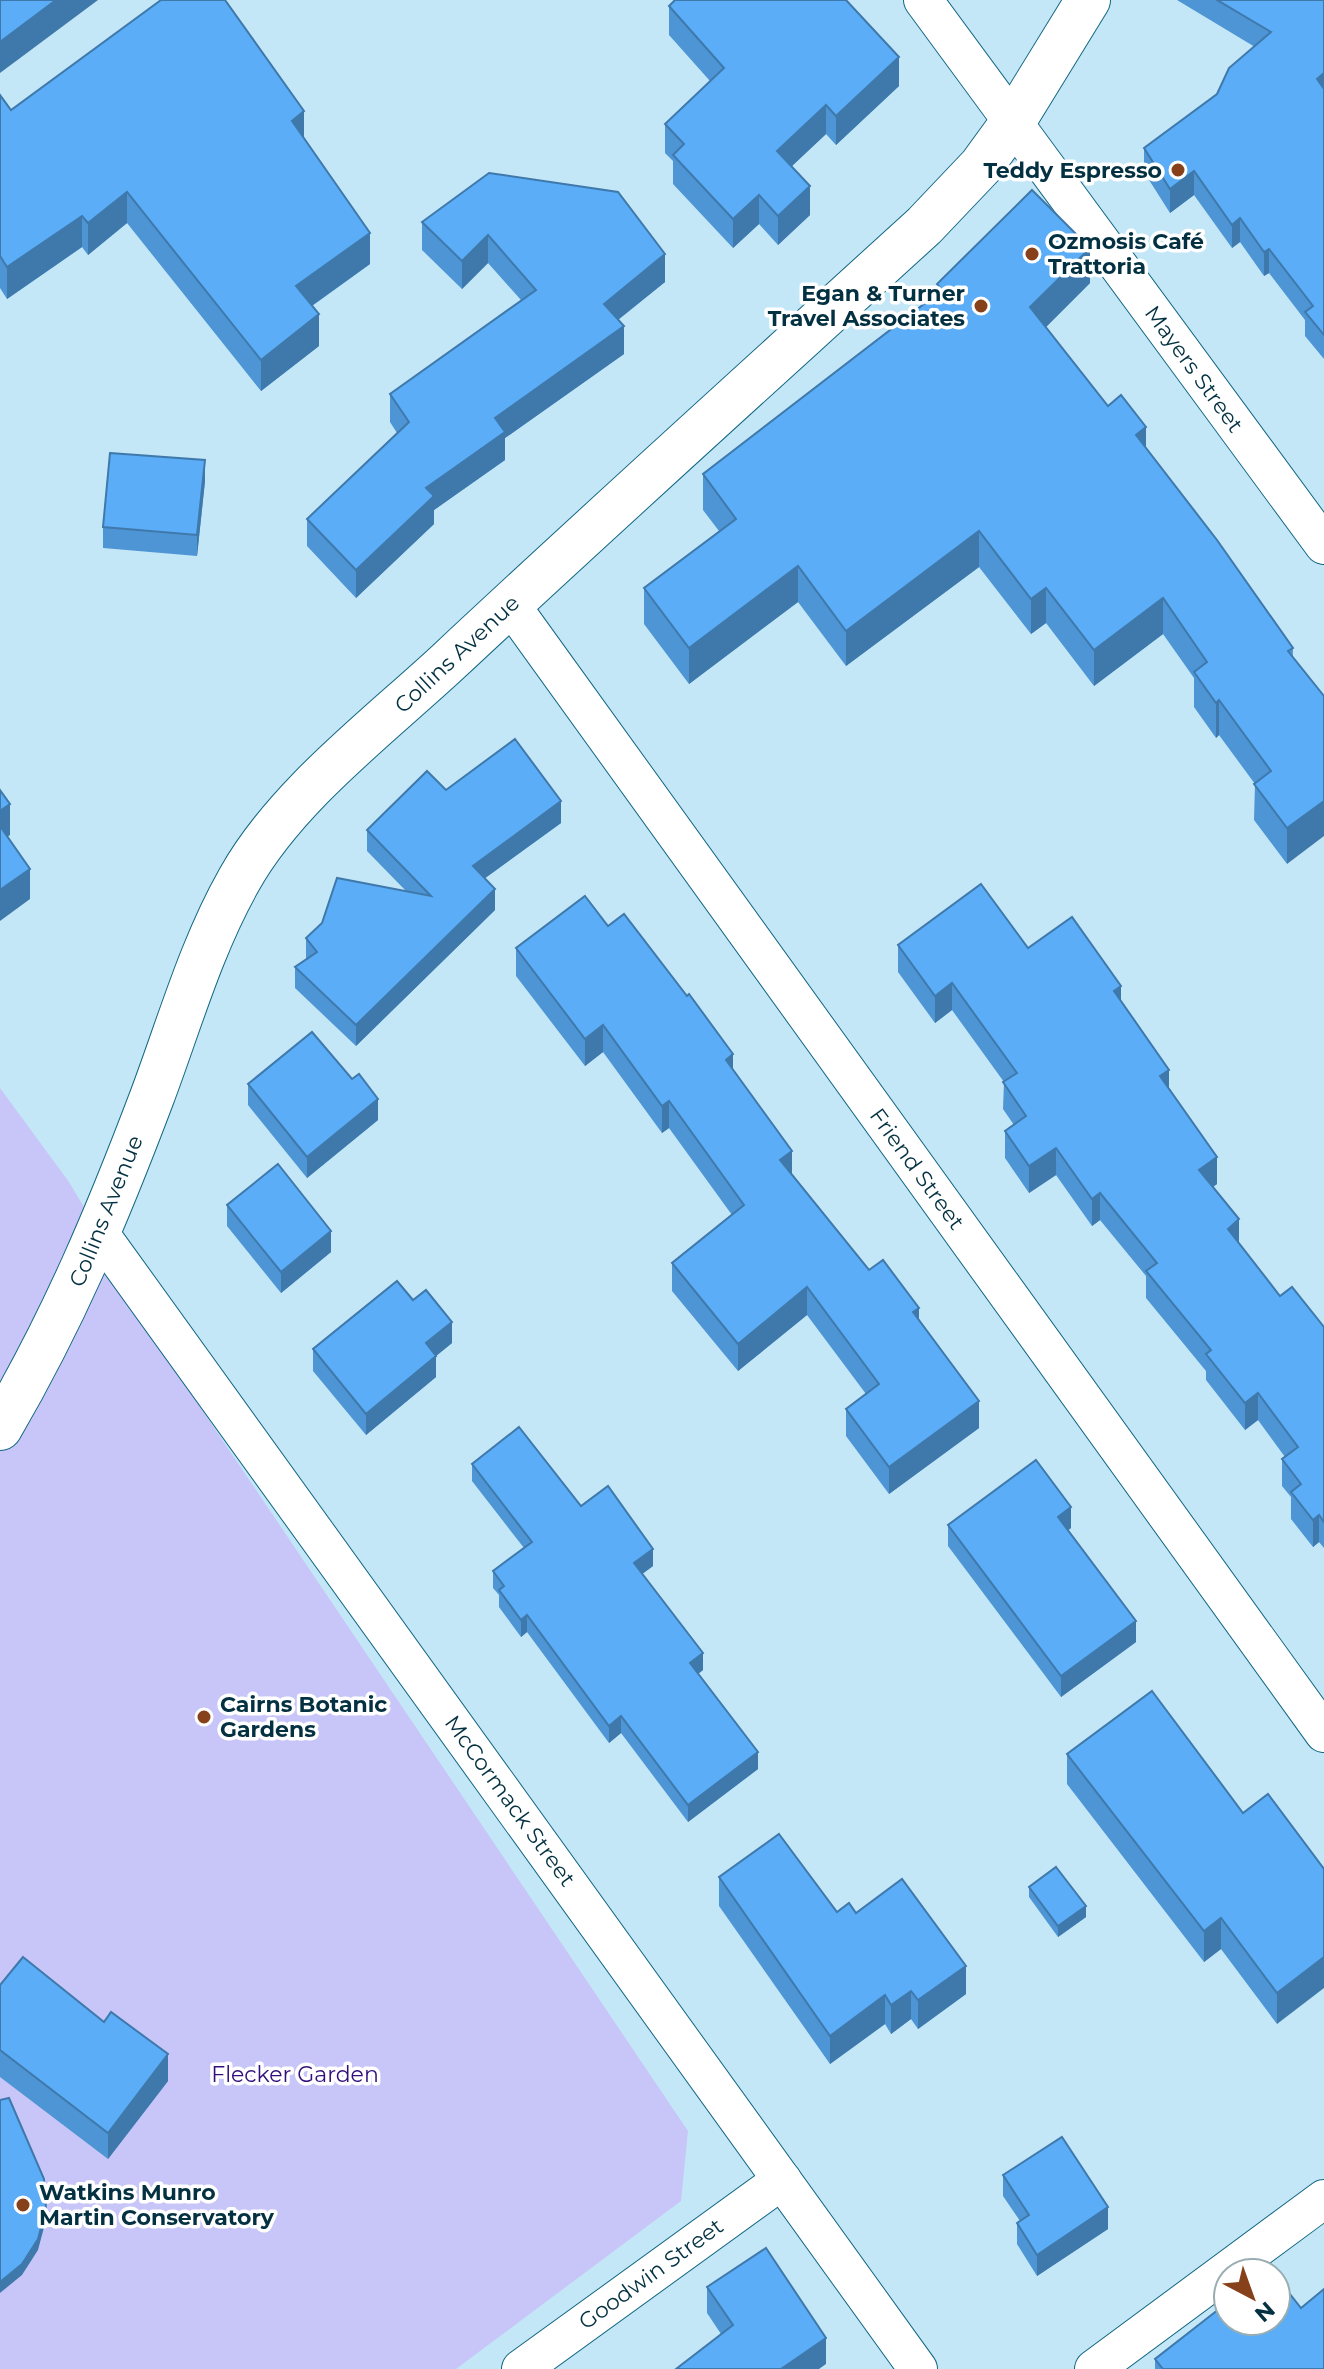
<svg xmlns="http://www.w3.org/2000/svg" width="1324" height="2369" font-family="Montserrat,sans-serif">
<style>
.green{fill:#c8c6f8}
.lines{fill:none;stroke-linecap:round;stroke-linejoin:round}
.minor-casing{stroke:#136783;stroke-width:40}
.tertiary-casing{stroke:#136783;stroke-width:46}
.minor{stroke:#fff;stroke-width:38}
.tertiary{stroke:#fff;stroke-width:44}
.wall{fill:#4d95d4}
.shaded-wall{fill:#3f79ac}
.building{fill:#5aadf6;stroke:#3f79ac;stroke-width:2}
.poi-dot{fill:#87411a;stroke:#fff;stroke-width:3}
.labels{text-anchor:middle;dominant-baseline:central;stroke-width:7;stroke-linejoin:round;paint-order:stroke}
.poi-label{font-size:22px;font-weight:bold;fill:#033141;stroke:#fff;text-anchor:start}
.street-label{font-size:22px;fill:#033141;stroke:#fff}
.park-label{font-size:22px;fill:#320f7c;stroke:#fff}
</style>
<rect width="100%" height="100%" fill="#c3e7f7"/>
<path class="green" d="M0 1088 69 1182 100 1234 130 1303 688 2131 681 2201 456 2369H0Z"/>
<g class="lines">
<defs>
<g id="minor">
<path d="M923 0 1324 545"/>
<path d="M510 604 1324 1733"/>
<path d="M100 1234 918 2369"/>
<path d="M521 2369 782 2180"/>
<path d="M1094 2369 1324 2199"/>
</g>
<path id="tertiary" d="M0 1428C64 1318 107 1216 152 1097 179 1025 201 947 239 880 285 797 378 727 448 662 605 515 765 371 924 226L981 166 1013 122 1088 0"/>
</defs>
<use href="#minor" class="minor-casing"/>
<use href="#tertiary" class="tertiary-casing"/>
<use href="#minor" class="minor"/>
<use href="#tertiary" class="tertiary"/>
</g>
<g class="wall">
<path d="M1177 0H1324V359L1305 336V320L1269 273 1264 276 1240 242 1232 248 1194 195 1170 213 1144 172V148L1217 94 1255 47Z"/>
<path d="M669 6 899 86 836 145 826 134 791 167 810 215 778 245 759 224 733 248 673 184V161L665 153V124L710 81 669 35Z"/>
<path d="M0 95 11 110 304 139 370 264 312 306 319 346 261 391 127 223 88 255 82 247 7 299 0 288Z"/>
<path d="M489 173 665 282 618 320 624 354 505 438V460L434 510V524L356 598 307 546V519L397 433 390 422V394L521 300 488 263 462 289 422 250V222Z"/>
<path d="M1090 283 1046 327 1108 406 1146 448 1293 648 1287 864 1254 820 1255 784 1219 735 1216 738 1194 707V678L1163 634 1094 686 1046 623 1031 634 979 567 846 666 798 602 689 684 644 624V588L719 531 703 510V474L937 294V284Z"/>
<path d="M205 481 197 556 103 548V527Z"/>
<path d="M446 790 561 823 485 878 495 910 356 1046 295 988V967L306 960V938L322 923 406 891 367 851V830Z"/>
<path d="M608 926 733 1070 792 1174 869 1270 919 1319 979 1428 889 1494 846 1436V1409L866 1394 807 1315 738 1371 672 1291V1263L732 1215 669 1128 662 1133 603 1052 585 1066 516 976V948Z"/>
<path d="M898 945 1028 948 1121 1001 1169 1089 1217 1184 1213 1187 1239 1243 1280 1296 1324 1327V1548L1319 1542 1313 1547 1291 1519V1497L1282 1486V1459L1285 1457 1258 1420 1245 1430 1206 1380V1371L1146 1298V1276L1100 1220 1092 1226 1056 1175 1029 1193 1005 1158V1131L1014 1125 1003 1109 1004 1082 952 1010 935 1023 898 972Z"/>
<path d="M248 1084 378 1120 307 1178 248 1105Z"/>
<path d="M227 1205 331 1252 281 1293 227 1226Z"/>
<path d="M413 1300 452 1343 436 1356V1377L366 1435 313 1371V1349Z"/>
<path d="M472 1464 581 1506 653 1566 642 1574 703 1670 698 1674 758 1769 688 1822 621 1733 609 1743 527 1632 521 1637 499 1607V1595L493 1588V1571L524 1548 472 1481Z"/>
<path d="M948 1525 1071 1528 1068 1530 1136 1642 1061 1697 948 1546Z"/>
<path d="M1067 1754 1243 1813 1324 1869 1277 2024 1221 1949 1204 1962 1067 1784Z"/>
<path d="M719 1877 837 1912 856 1913 966 1994 918 2029 911 2019 891 2034 885 2024 830 2064 719 1906Z"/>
<path d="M1029 1887 1086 1917 1058 1937 1029 1897Z"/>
<path d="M0 1985 168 2081 108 2159 0 2077Z"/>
<path d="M1003 2175 1108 2229 1037 2276 1017 2244V2223L1020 2221 1003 2196Z"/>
<path d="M707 2287 826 2364 721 2334 707 2313Z"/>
<path d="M1301 2308 1324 2369H1155V2359Z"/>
</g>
<g class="shaded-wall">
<path d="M56 0H98L0 73V42Z"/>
<path d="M899 57V86L836 145V116Z"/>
<path d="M1324 73V97L1317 79Z"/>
<path d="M826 105V134L777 180V151Z"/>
<path d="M304 111V142L292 121Z"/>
<path d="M1194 171V195L1170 213V189Z"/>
<path d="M810 186V215L778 245V216Z"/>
<path d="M127 192V223L88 255V223Z"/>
<path d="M759 195V224L733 248V219Z"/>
<path d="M82 216V247L7 299V267Z"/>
<path d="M1240 218V242L1232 248V225Z"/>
<path d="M370 233V264L296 317V286Z"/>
<path d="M488 235V263L462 289V261Z"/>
<path d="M1090 248V283L1030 343V307Z"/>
<path d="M1269 249V273L1264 276V252Z"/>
<path d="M665 254V282L604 331V304Z"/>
<path d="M319 314V346L261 391V360Z"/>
<path d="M624 326V354L505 438V460L434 510V524L356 598V570L426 488 495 418Z"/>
<path d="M1146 427V462L1136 435Z"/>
<path d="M205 460V481L197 556V535Z"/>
<path d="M979 531V567L846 666V631Z"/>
<path d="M798 566V602L689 684V648Z"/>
<path d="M1046 588V623L1031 634V599Z"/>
<path d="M1163 598V634L1094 686V650Z"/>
<path d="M1219 700V735L1216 738V703Z"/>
<path d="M561 801V823L473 887V866Z"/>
<path d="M1324 801V836L1287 864V828Z"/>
<path d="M10 804V835L0 842V811Z"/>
<path d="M30 869V899L0 921V890Z"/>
<path d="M495 889V910L356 1046V1025Z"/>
<path d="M952 983V1010L935 1023V996Z"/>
<path d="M1121 986V1012L1114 991Z"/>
<path d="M603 1025V1052L585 1066V1039Z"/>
<path d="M733 1054V1081L726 1060Z"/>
<path d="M1169 1070V1096L1160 1076Z"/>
<path d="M378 1099V1120L307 1178V1157Z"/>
<path d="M669 1101V1128L662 1133V1106Z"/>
<path d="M1056 1148V1175L1029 1193V1166Z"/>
<path d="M792 1151V1179L780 1160Z"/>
<path d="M1217 1157V1184L1199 1196V1170Z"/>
<path d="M1100 1193V1220L1092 1226V1199Z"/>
<path d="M1239 1219V1246L1228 1229Z"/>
<path d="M331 1231V1252L281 1293V1272Z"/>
<path d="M807 1287V1315L738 1371V1344Z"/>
<path d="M919 1308V1335L913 1312Z"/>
<path d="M452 1322V1343L436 1356V1377L366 1435V1414L426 1343Z"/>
<path d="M1258 1393V1420L1245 1430V1403Z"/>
<path d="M979 1401V1428L889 1494V1467Z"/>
<path d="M1071 1507V1528L1058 1538V1517Z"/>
<path d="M1319 1515V1542L1313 1547V1520Z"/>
<path d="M653 1549V1566L634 1580V1563Z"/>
<path d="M527 1615V1632L521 1637V1620Z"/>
<path d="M1136 1621V1642L1061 1697V1676Z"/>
<path d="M703 1653V1670L690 1680V1663Z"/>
<path d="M621 1716V1733L609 1743V1726Z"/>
<path d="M758 1752V1769L688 1822V1805Z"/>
<path d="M1086 1906V1917L1058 1937V1926Z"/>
<path d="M1221 1918V1949L1204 1962V1931Z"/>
<path d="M1324 1957V1988L1277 2024V1993Z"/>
<path d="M966 1966V1994L918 2029V2000Z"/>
<path d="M911 1991V2019L891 2034V2005Z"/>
<path d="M885 1995V2024L830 2064V2036Z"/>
<path d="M168 2054V2081L108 2159V2133Z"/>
<path d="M1108 2207V2229L1037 2276V2255Z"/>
<path d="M46 2209V2220L38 2250 22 2275 0 2293V2282Z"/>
<path d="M826 2338V2364L819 2369H781Z"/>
</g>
<g class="building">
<path d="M0 0H56L0 42Z"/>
<path d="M161 0H225L304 111 292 121 370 233 296 286 319 314 261 360 127 192 88 223 82 216 7 267 0 256V95L11 110Z"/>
<path d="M675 0H846L899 57 836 116 826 105 777 151 810 186 778 216 759 195 733 219 673 155 684 144 665 124 724 68 669 6Z"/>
<path d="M1217 0H1324V73L1317 79 1324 89V335L1305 312 1313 306 1269 249 1264 252 1240 218 1232 225 1194 171 1170 189 1144 148 1217 94 1229 68 1271 32Z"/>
<path d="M489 173 618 192 665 254 604 304 624 326 495 418 505 432 426 488 434 496 356 570 307 519 409 422 390 394 536 290 488 235 462 261 422 222Z"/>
<path d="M1032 190 1090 248 1030 307 1108 406 1121 395 1146 427 1136 435 1217 540 1293 648 1288 651 1324 696V801L1287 828 1254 784 1271 771 1219 700 1216 703 1194 672 1207 662 1163 598 1094 650 1046 588 1031 599 979 531 846 631 798 566 689 648 644 588 736 519 703 474 942 290 937 284Z"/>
<path d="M110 453 205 460 197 535 103 527Z"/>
<path d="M515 739 561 801 473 866 495 889 356 1025 295 967 317 952 306 938 322 923 337 878 431 896 367 830 427 771 446 790Z"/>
<path d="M0 790 10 804 0 811Z"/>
<path d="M0 826 30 869 0 890Z"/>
<path d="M981 884 1028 948 1072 917 1121 986 1114 991 1169 1070 1160 1076 1217 1157 1199 1170 1239 1219 1228 1229 1280 1296 1292 1287 1324 1327V1522L1319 1515 1313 1520 1291 1492 1301 1484 1282 1459 1298 1447 1258 1393 1245 1403 1206 1354 1211 1350 1146 1271 1157 1263 1100 1193 1092 1199 1056 1148 1029 1166 1005 1131 1026 1116 1003 1082 1017 1073 952 983 935 996 898 945Z"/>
<path d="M585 896 608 926 624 914 687 996 689 994 733 1054 726 1060 792 1151 780 1160 869 1270 883 1260 919 1308 913 1312 979 1401 889 1467 846 1409 879 1384 807 1287 738 1344 672 1263 744 1205 669 1101 662 1106 603 1025 585 1039 516 948Z"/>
<path d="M312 1032 352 1079 359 1074 378 1099 307 1157 248 1084Z"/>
<path d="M278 1164 331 1231 281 1272 227 1205Z"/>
<path d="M397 1281 413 1300 426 1290 452 1322 426 1343 436 1356 366 1414 313 1349Z"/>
<path d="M519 1427 581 1506 608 1486 653 1549 634 1563 703 1653 690 1663 758 1752 688 1805 621 1716 609 1726 527 1615 521 1620 499 1590 504 1586 493 1571 532 1542 472 1464Z"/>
<path d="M1036 1460 1071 1507 1058 1517 1136 1621 1061 1676 948 1525Z"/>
<path d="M1152 1691 1243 1813 1268 1794 1324 1869V1957L1277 1993 1221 1918 1204 1931 1067 1754Z"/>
<path d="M779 1834 837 1912 849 1903 856 1913 902 1879 966 1966 918 2000 911 1991 891 2005 885 1995 830 2036 719 1877Z"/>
<path d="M1056 1867 1086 1906 1058 1926 1029 1887Z"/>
<path d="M23 1957 104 2022 111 2012 168 2054 108 2133 0 2050V1985Z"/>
<path d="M9 2098 44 2179 46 2209 38 2239 22 2264 0 2282V2100Z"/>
<path d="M1062 2137 1108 2207 1037 2255 1017 2223 1029 2215 1003 2175Z"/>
<path d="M766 2248 826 2338 781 2369H676L733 2325 707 2287Z"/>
<path d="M1286 2289 1301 2308 1324 2289V2369H1163L1155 2359 1228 2302V2321H1276V2297Z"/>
</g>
<g class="poi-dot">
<circle cx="1178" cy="170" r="8"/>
<circle cx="1032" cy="254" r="8"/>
<circle cx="981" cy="306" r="8"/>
<circle cx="204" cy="1717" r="8"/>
<circle cx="23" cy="2205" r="8"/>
</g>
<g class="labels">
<g class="poi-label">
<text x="1162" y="170" text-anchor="end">Teddy Espresso</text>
<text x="1048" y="241">Ozmosis Café<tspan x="1048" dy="25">Trattoria</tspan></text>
<text x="965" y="293" text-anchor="end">Egan &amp; Turner<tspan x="965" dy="25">Travel Associates</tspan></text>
<text x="220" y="1704">Cairns Botanic<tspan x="220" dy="25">Gardens</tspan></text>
<text x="39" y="2192">Watkins Munro<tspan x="39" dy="25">Martin Conservatory</tspan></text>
</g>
<g class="street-label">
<text transform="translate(1194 369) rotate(54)">Mayers Street</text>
<text transform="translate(457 654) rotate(-43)">Collins Avenue</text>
<text transform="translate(917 1169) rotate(54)">Friend Street</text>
<text transform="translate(106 1211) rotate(-68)">Collins Avenue</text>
<text transform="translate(510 1801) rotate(54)">McCormack Street</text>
<text transform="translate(651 2274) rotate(-36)">Goodwin Street</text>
</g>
<g class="park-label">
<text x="295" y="2074">Flecker Garden</text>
</g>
</g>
<g transform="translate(1252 2297) rotate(139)"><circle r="38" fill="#ffffff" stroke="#9aadb3" stroke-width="2"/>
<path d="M0-6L14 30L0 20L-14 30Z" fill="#87411a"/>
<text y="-12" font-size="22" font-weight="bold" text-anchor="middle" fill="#033141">N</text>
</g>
</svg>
